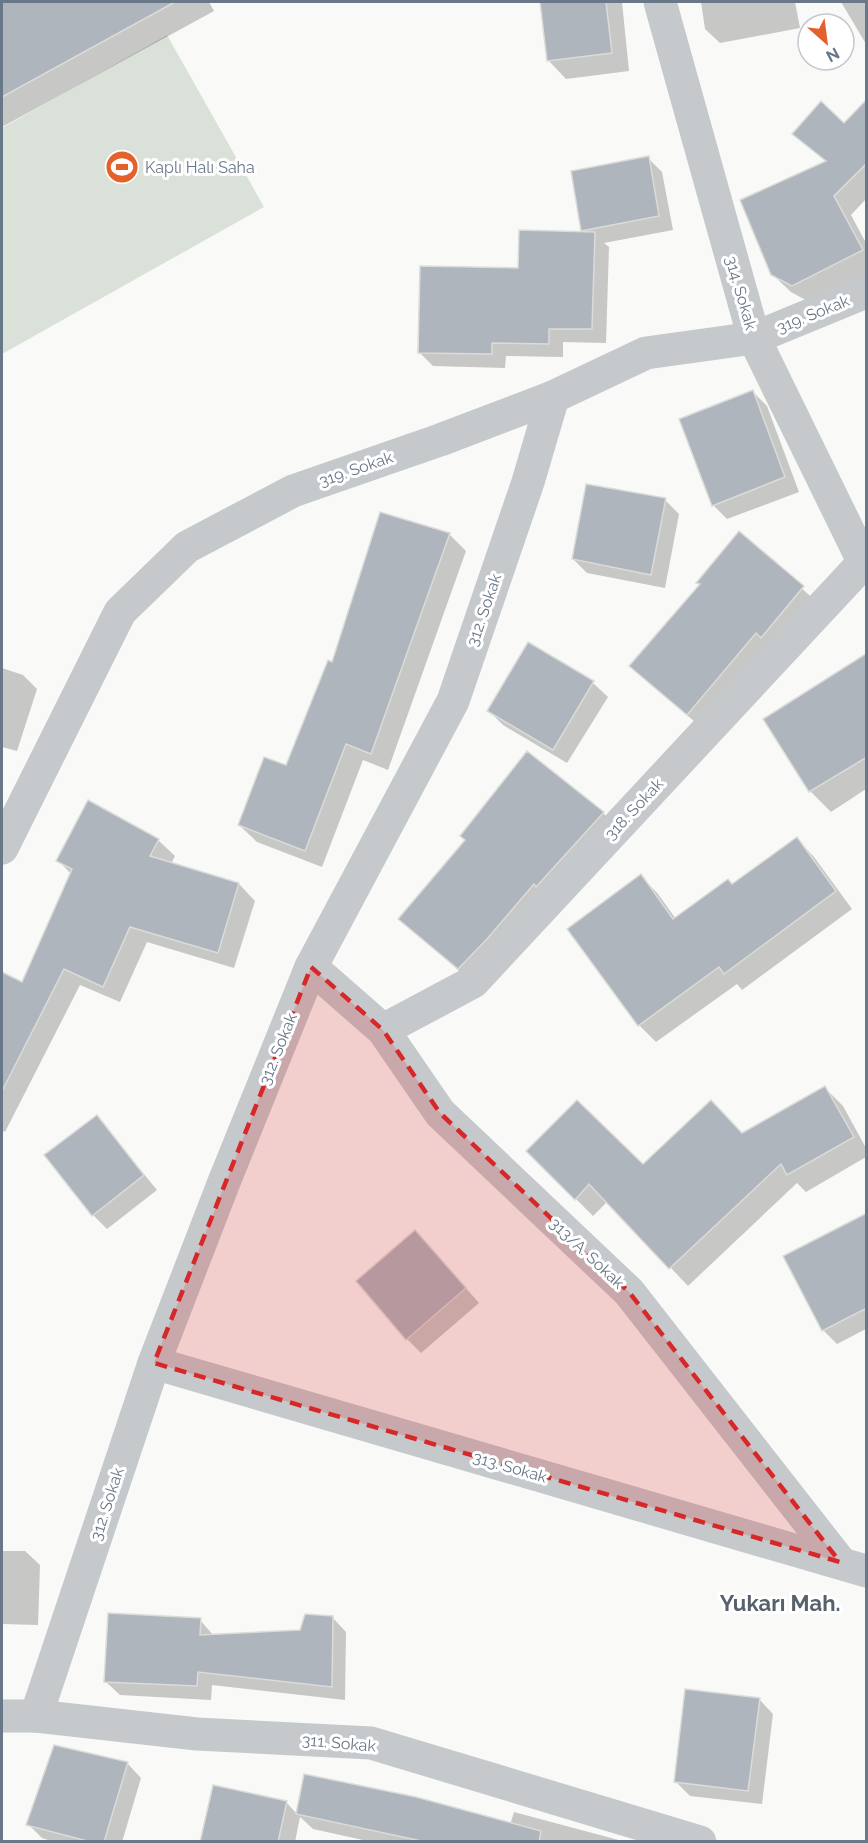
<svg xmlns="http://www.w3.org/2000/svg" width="868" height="1843" font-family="Raleway,sans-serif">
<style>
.green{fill:#dae1d8}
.shadow{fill:#0003}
.building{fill:#aeb5bc;stroke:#dbdbd9;stroke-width:1.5}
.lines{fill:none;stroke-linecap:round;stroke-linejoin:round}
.minor{stroke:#c5c9cc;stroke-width:33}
.marked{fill:#d62828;fill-opacity:0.2;stroke:#d62828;stroke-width:4.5;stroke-dasharray:12 8;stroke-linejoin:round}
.labels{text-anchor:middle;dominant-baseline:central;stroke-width:6;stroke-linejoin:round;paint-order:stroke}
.poi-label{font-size:16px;fill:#687888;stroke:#fff;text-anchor:start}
.street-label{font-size:16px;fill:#687888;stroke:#fff}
.district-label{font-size:22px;font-weight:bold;fill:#56616d;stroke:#fff}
</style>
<rect width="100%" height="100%" fill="#f9f9f7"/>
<path class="green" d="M167 35 264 207 2 354V128Z"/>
<g class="shadow">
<path d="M2 2H209L214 11 2 127Z"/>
<path d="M541 2H622L629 71 566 79 548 60Z"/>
<path d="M701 2H795L800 28 720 43 705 29Z"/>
<path d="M841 2H866V44Z"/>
<path d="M866 101V199L851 215 866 243V275L811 303 791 292 772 274 826 162 794 134 844 125Z"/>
<path d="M648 158 662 172 673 230 604 243 609 247 606 343 563 342V357L506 356 505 368 433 366 419 352 519 269 585 233 583 230Z"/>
<path d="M753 392 767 406 799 492 727 519 713 505Z"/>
<path d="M665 500 679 514 665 588 587 573 573 559Z"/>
<path d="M739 533 817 602 702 728 646 680 701 586 698 583Z"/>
<path d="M449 534 466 551 388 770 363 760 322 867 257 842 239 825 287 767 333 664Z"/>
<path d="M529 645 593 683 608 697 567 763 503 725 489 711Z"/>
<path d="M866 655V789L831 812 811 792 765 720Z"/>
<path d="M2 668 23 675 37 689 17 751 2 747Z"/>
<path d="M527 753 603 813 621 831 476 986 400 919 467 841Z"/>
<path d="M797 839 814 857 852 909 742 990 737 984 656 1042 639 1025 641 876 658 894 676 919 733 886Z"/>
<path d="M158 840 175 856 171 864 239 884 255 901 234 968 147 942 120 1002 80 985 5 1132 2 1130V974L23 984 71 874 58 860Z"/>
<path d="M825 1088 843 1106 866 1148V1157L806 1192 797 1183 688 1286 608 1201 593 1216 528 1151 643 1166 742 1135Z"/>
<path d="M97 1117 157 1190 107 1229 93 1215Z"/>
<path d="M866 1226V1329L837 1344 823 1330Z"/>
<path d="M429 1246 479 1303 421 1353 407 1339Z"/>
<path d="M2 1551H25L40 1565 38 1625 2 1624Z"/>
<path d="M332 1617 346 1632 345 1700 212 1685 211 1700 120 1695 105 1681 200 1620 214 1636 302 1631Z"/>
<path d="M759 1699 773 1714 762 1804 690 1796 676 1782Z"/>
<path d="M127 1763 141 1778 122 1842H54L42 1838 28 1824Z"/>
<path d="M286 1802 297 1814 510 1825 514 1812 626 1842H372L313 1829 300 1817 295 1842H202Z"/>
</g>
<g class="building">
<path d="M2 2H175L2 97Z"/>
<path d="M540 2H606L612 53 547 61Z"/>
<path d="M867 99V163L834 196 863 250 792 286 771 275 740 200 826 161 792 134 821 101 844 123Z"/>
<path d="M649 156 659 216 581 231 571 171Z"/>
<path d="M519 230 595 232 592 329H549V344L492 343V354L418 353 420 266 518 268Z"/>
<path d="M753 390 785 477 712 506 679 419Z"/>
<path d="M586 484 666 498 651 575 572 559Z"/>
<path d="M380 512 450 533 371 754 346 744 305 851 238 825 264 757 286 765 328 660 332 662Z"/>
<path d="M739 531 804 586 761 638 756 633 687 715 629 666 700 584 696 583Z"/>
<path d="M528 642 594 681 553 750 487 711Z"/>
<path d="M867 653V757L809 792 763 719Z"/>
<path d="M527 751 604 812 536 887 534 884 487 939 458 969 398 919 465 840 460 836Z"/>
<path d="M88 800 159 839 150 856 239 883 218 953 130 927 103 987 64 969 2 1091V972L22 982 72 869 56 861Z"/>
<path d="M797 837 836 891 724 974 719 967 638 1026 567 929 641 874 673 919 728 879 732 884Z"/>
<path d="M825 1086 854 1137 787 1175 781 1164 669 1269 589 1184 575 1200 526 1151 577 1100 643 1164 711 1100 742 1133Z"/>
<path d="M97 1115 144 1175 92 1216 44 1155Z"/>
<path d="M867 1213V1308L822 1331 783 1256Z"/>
<path d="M415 1230 466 1288 406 1340 356 1281Z"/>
<path d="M108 1613 201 1618 200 1635 300 1630 305 1614 333 1616 332 1687 198 1672 197 1686 104 1682Z"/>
<path d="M685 1689 760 1698 748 1791 674 1782Z"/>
<path d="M54 1745 128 1762 104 1842H91L26 1825Z"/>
<path d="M304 1774 416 1797 541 1831 539 1842H426L296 1814Z"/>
<path d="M213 1785 287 1801 278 1842H200Z"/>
</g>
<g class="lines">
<g class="minor">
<path d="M660 2 754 338 866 567"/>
<path d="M2 848 120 612 187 547 293 491 440 440 553 397 646 353 754 338 866 292"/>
<path d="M311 967 383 1030 440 1113 629 1292 840 1562"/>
<path d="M383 1030 473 982 864 562"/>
<path d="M154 1363 866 1571"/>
<path d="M2 1716H36L197 1734 371 1743 700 1842"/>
<path d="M36 1716 154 1363 224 1182 311 967 453 701 528 482 553 397"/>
</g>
</g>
<path class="marked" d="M311 967 383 1030 440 1113 629 1292 840 1562 154 1363Z"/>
<defs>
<symbol id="stadium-disc" viewBox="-11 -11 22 22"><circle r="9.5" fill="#e4612c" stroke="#fff"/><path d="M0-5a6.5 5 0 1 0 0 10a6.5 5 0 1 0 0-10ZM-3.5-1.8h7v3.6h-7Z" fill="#fff"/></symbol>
</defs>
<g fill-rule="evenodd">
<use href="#stadium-disc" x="103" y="148" width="38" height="38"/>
</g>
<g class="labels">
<g class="poi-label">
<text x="145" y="167">Kaplı Halı Saha</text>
</g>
<g class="street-label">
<text transform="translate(741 293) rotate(74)">314. Sokak</text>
<text transform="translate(813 314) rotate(-22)">319. Sokak</text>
<text transform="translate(356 469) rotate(-19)">319. Sokak</text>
<text transform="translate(484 610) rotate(-71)">312. Sokak</text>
<text transform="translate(634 809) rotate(-47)">318. Sokak</text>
<text transform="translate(278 1049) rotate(-68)">312. Sokak</text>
<text transform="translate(587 1253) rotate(43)">313/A. Sokak</text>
<text transform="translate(510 1467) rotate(16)">313. Sokak</text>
<text transform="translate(107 1504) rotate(-72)">312. Sokak</text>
<text transform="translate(339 1743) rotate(5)">311. Sokak</text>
</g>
<g class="district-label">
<text x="780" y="1603">Yukarı Mah.</text>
</g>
</g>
<rect width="868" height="1843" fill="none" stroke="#687888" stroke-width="6"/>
<g transform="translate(826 42) rotate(152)"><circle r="28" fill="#ffffff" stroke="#c3c9cf" stroke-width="1.5"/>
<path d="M0-4.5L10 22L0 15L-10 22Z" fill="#e4612c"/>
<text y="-9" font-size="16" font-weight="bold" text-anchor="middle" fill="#687888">N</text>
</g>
</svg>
